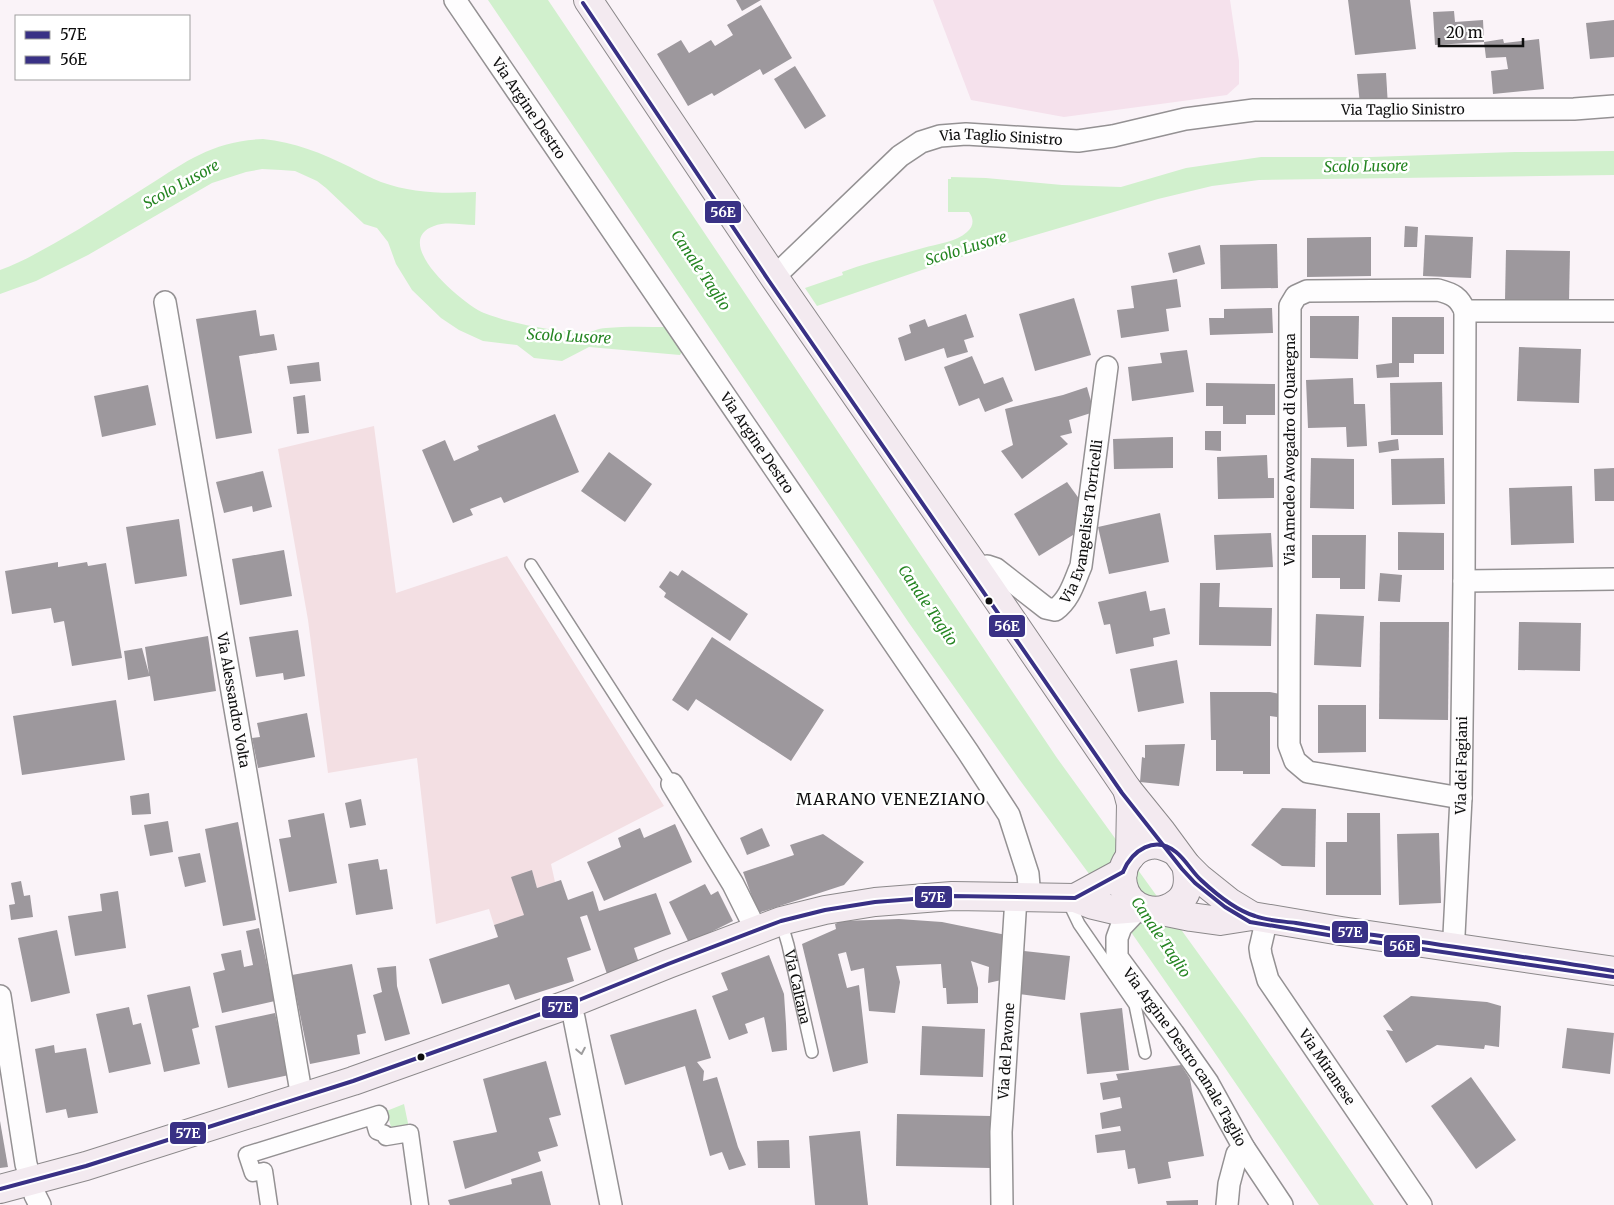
<svg xmlns="http://www.w3.org/2000/svg" width="1614" height="1205" font-family="Merriweather,serif">
<style>
.farmland{fill:#f5e1ec}
.pitch{fill:#f3dfe3}
.water{fill:#d1f0cd}
.building{fill:#9d989d}
.lines{fill:none;stroke-linecap:round;stroke-linejoin:round}
.service-casing{stroke:#949193;stroke-width:14}
.pedestrian-casing{stroke:#949193;stroke-width:19}
.minor-casing{stroke:#949193;stroke-width:24}
.secondary-casing{stroke:#8b888a;stroke-width:30}
.service{stroke:#fefdfe;stroke-width:11}
.pedestrian{stroke:#fefdfe;stroke-width:16}
.minor{stroke:#fefdfe;stroke-width:21}
.secondary{stroke:#f3eaf0;stroke-width:28}
.bus-1-casing{stroke:#fff;stroke-width:8}
.bus-2-casing{stroke:#fff;stroke-width:8}
.bus-1{stroke:#393185;stroke-width:4}
.bus-2{stroke:#393185;stroke-width:4}
.oneway{stroke:#9e9d9e}
.bus-dot{fill:#0e0e0e;stroke:#fff;stroke-width:2}
.labels{text-anchor:middle;dominant-baseline:central;stroke-width:5;stroke-linejoin:round;paint-order:stroke}
.street-label{font-size:14px;fill:#0e0e0e;stroke:#fff}
.water-label{font-size:15px;font-style:italic;fill:#258522;stroke:#fff}
.quarter-label{font-size:16px;letter-spacing:1px;fill:#0e0e0e;stroke:#fff}
.line-badge{stroke:#fff;stroke-width:2}
.badge-label{font-size:14px;text-anchor:middle;font-weight:bold;fill:#fff}
</style>
<rect width="100%" height="100%" fill="#faf3f8"/>
<path class="farmland" d="M933 0H1230L1239 61V84L1227 95 1064 117 971 100Z"/>
<path class="pitch" d="M374 426 396 593 507 556 664 806 551 864 555 882 537 888 532 870 524 915 494 925 489 909 436 924 417 758 328 773 308 620 278 449Z"/>
<g class="water">
<path d="M488 0H548L1057 758 1245 1018 1374 1205H1319L1208 1043 1115 909 1019 779 909 623Z"/>
<path d="M263 139C294 142 322 153 350 167 360 172 371 178 381 182 412 193 443 194 476 192L475 225C462 225 446 221 434 226 389 242 464 305 484 313 512 324 553 331 584 333 591 333 598 328 606 328 627 326 648 327 670 327L684 348 680 355 589 347 562 361 534 358 517 345 483 341 459 330 441 318 412 290 396 264 388 242 377 228 364 224 326 188 317 181 295 171 281 170 262 169 246 172 212 183 88 255 36 281 0 294V270C20 263 37 253 55 243 87 225 117 205 149 185 188 160 214 141 263 139Z"/>
<path d="M1614 151V175L1259 180 1212 186 1158 199 951 260 817 306 805 288 843 275 842 272C869 262 896 256 923 248 937 244 956 242 967 232 974 226 974 219 969 212H948V179H951V177L986 178 1062 185 1121 187 1186 168 1261 157H1371L1515 152Z"/>
<path d="M404 1104 410 1133 385 1134 391 1127 389 1120 380 1117 379 1114Z"/>
</g>
<g class="building">
<path d="M736 0H761L742 11Z"/>
<path d="M1348 0H1410L1416 49 1355 55Z"/>
<path d="M761 5 792 58 763 75 760 69 714 96 712 93 688 106 657 54 681 40 689 53 711 40 715 46 733 35 727 25Z"/>
<path d="M1454 11 1455 22 1483 20 1484 42 1503 39 1504 43 1539 39 1544 89 1493 94 1491 71 1508 69 1506 57 1486 58 1484 42 1435 45 1433 12Z"/>
<path d="M1614 20V57L1590 59 1586 23Z"/>
<path d="M795 66 826 116 805 129 774 79Z"/>
<path d="M1386 73 1388 106 1360 105 1357 74Z"/>
<path d="M1405 226 1418 227 1417 247H1404Z"/>
<path d="M1425 235 1473 237 1471 278 1423 276Z"/>
<path d="M1371 237V276L1307 277V238Z"/>
<path d="M1277 244 1278 288 1221 289 1220 245Z"/>
<path d="M1200 245 1205 264 1173 273 1168 253Z"/>
<path d="M1506 250 1570 251 1569 302 1505 300Z"/>
<path d="M1177 279 1181 307 1166 309 1169 331 1121 338 1117 310 1134 308 1131 286Z"/>
<path d="M1074 298 1091 355 1035 371 1019 314Z"/>
<path d="M1272 308 1273 333 1210 335 1209 318H1224V309Z"/>
<path d="M256 310 260 336 274 334 277 350 239 356 252 433 216 439 196 319Z"/>
<path d="M966 314 974 337 964 340 968 352 947 358 944 348 905 361 898 338 911 333 909 325 925 319 928 327Z"/>
<path d="M1310 316H1359L1358 359 1310 358Z"/>
<path d="M1392 317H1444V354H1414V363H1399V377L1377 378 1376 365 1392 363Z"/>
<path d="M1519 347 1581 349 1579 403 1517 401Z"/>
<path d="M1187 350 1194 392 1132 401 1128 367 1162 363 1160 353Z"/>
<path d="M972 356 984 384 1003 377 1013 401 985 412 979 398 959 406 944 367Z"/>
<path d="M319 362 321 381 290 384 287 366Z"/>
<path d="M1353 378 1354 404H1365L1367 446 1347 447 1346 427 1308 428 1306 380Z"/>
<path d="M1442 382 1443 435H1391L1390 383Z"/>
<path d="M1206 383 1275 384V415H1246V424H1223V406H1206Z"/>
<path d="M148 385 156 425 102 437 94 396Z"/>
<path d="M1087 387 1094 412 1069 420 1072 433 1060 436 1068 444 1022 479 1001 451 1013 445 1005 409 1063 395Z"/>
<path d="M305 395 309 433 297 434 293 397Z"/>
<path d="M555 414 579 472 504 503 501 497 470 509 473 515 453 523 422 450 445 440 454 461 479 450 477 446Z"/>
<path d="M1205 431H1221V451L1205 450Z"/>
<path d="M1173 437V468L1114 469 1113 439Z"/>
<path d="M1398 439 1399 450 1379 453 1378 442Z"/>
<path d="M609 452 652 484 625 522 581 491Z"/>
<path d="M1267 455 1268 478H1274V498L1218 499 1217 457Z"/>
<path d="M1311 458 1354 459V509L1310 508Z"/>
<path d="M1444 458 1445 504 1392 505 1391 459Z"/>
<path d="M1614 468V501H1595L1594 469Z"/>
<path d="M263 471 272 507 253 512 252 506 224 513 216 482Z"/>
<path d="M1067 482 1080 500 1073 535 1039 556 1014 514Z"/>
<path d="M1572 486 1574 543 1511 545 1509 488Z"/>
<path d="M1160 513 1169 562 1109 574 1098 527Z"/>
<path d="M179 519 187 576 135 584 126 527Z"/>
<path d="M1398 532 1444 533V570H1398Z"/>
<path d="M1271 533 1273 567 1216 570 1214 535Z"/>
<path d="M1312 535H1366L1365 589H1340V578H1312Z"/>
<path d="M284 550 292 596 240 605 232 559Z"/>
<path d="M58 562V567L87 562 88 566 106 563 122 658 72 666 64 621 54 623 51 608 12 614 5 571Z"/>
<path d="M682 570 748 614 730 641 664 597 666 593 659 587 670 571 678 576Z"/>
<path d="M1380 573 1402 575 1400 602 1378 601Z"/>
<path d="M1200 583H1220L1219 607 1272 608 1271 646 1199 645Z"/>
<path d="M1146 591 1150 611 1165 608 1170 634 1153 638 1154 646 1116 654 1110 624 1104 625 1098 602Z"/>
<path d="M1316 614 1364 616 1361 667 1314 665Z"/>
<path d="M1380 622H1449L1448 720 1379 719Z"/>
<path d="M1519 622 1581 623 1580 671 1518 670Z"/>
<path d="M298 630 305 676 284 680 283 673 256 677 249 637Z"/>
<path d="M208 636 216 691 154 701 150 676 128 680 124 651 142 648 149 674 145 647Z"/>
<path d="M712 637 824 710 791 761 696 699 688 711 672 700Z"/>
<path d="M1177 660 1184 703 1138 712 1130 669Z"/>
<path d="M1210 692H1270L1280 694 1277 717 1270 716V774H1243V771H1216V740H1211Z"/>
<path d="M116 700 125 760 22 775 13 716Z"/>
<path d="M1318 705H1366V752L1318 753Z"/>
<path d="M307 713 315 757 258 768 252 738 260 737 257 723Z"/>
<path d="M1185 744 1179 786 1140 782 1142 757 1145 758V745Z"/>
<path d="M149 793 151 814 132 815 130 796Z"/>
<path d="M361 799 366 825 350 828 345 803Z"/>
<path d="M1282 808 1316 809 1315 867 1282 866 1251 845Z"/>
<path d="M324 813 337 883 289 892 279 839 291 837 288 820Z"/>
<path d="M1347 813H1380L1381 895H1326V842H1347Z"/>
<path d="M168 821 173 852 150 856 144 825Z"/>
<path d="M238 822 256 920 223 926 205 829Z"/>
<path d="M675 824 692 862 604 901 587 862 621 847 618 838 640 828 644 838Z"/>
<path d="M762 828 770 846 747 855 740 838Z"/>
<path d="M1439 833 1441 903 1399 905 1397 834Z"/>
<path d="M823 834 864 862 844 885 758 913 743 872 794 855 790 845Z"/>
<path d="M200 853 206 882 185 887 178 857Z"/>
<path d="M378 859 380 870 387 869 393 909 356 915 348 864Z"/>
<path d="M532 870 537 888 561 880 568 900 593 891 599 911 656 893 671 934 634 948 639 963 607 974 587 915 580 917 591 950 567 958 574 981 515 1000 509 984 442 1004 429 959 498 937 494 925 524 915 511 877Z"/>
<path d="M21 881 24 896 30 895 33 917 11 920 9 905 15 904 11 883Z"/>
<path d="M705 884 711 895 718 891 733 921 689 943 669 902Z"/>
<path d="M118 891 126 948 75 956 68 916 102 911 100 894Z"/>
<path d="M899 919 942 922 1011 936 1006 979 988 983 989 967 971 961 978 988V1003L947 1004 946 988H943L941 964 896 966 900 982 895 1013 869 1011 864 968 851 971 846 952 838 954 847 988 859 985 868 1063 833 1072 802 944 836 929 835 924 842 921Z"/>
<path d="M259 928 275 1001 222 1013 213 973 225 970 221 954 241 950 244 967 253 965 246 931Z"/>
<path d="M57 930 70 993 31 1002 18 938Z"/>
<path d="M1024 951 1070 956 1065 1000 1019 994Z"/>
<path d="M769 955 784 994 786 1024 787 1050 772 1052 764 1017 745 1024 748 1033 729 1040 712 996 728 990 721 973Z"/>
<path d="M352 964 366 1033 357 1035 360 1054 310 1064 292 975Z"/>
<path d="M396 966 397 986 410 1034 385 1041 373 995 382 992 377 968Z"/>
<path d="M190 986 199 1027 192 1029 200 1064 164 1072 147 995Z"/>
<path d="M1411 996 1487 1002 1501 1006 1499 1047 1485 1045 1484 1049 1437 1045 1406 1063 1386 1030 1393 1031 1383 1016Z"/>
<path d="M129 1007 133 1025 141 1023 151 1064 109 1073 96 1014Z"/>
<path d="M1122 1008 1129 1070 1087 1074 1080 1013Z"/>
<path d="M696 1009 711 1058 697 1062 704 1071 703 1081 717 1077 738 1147 746 1165 729 1170 722 1152 710 1156 685 1066 625 1085 610 1035Z"/>
<path d="M275 1013 289 1075 228 1088 215 1026Z"/>
<path d="M922 1026 985 1029 983 1077 920 1075Z"/>
<path d="M1567 1028 1614 1033 1610 1074 1562 1068Z"/>
<path d="M54 1045 55 1053 86 1048 98 1113 68 1118 66 1109 46 1113 35 1049Z"/>
<path d="M546 1061 561 1115 549 1118 558 1146 538 1152 541 1161 465 1189 453 1141 497 1132 483 1079Z"/>
<path d="M1181 1065 1190 1079 1204 1156 1168 1162 1171 1178 1138 1184 1135 1168 1128 1169 1125 1150 1097 1153 1095 1135 1121 1131 1120 1126 1102 1129 1100 1113 1122 1108 1120 1097 1103 1100 1100 1083 1118 1080 1116 1074Z"/>
<path d="M1471 1077 1516 1140 1476 1169 1431 1106Z"/>
<path d="M897 1114 991 1116 990 1168 896 1166Z"/>
<path d="M0 1121 8 1167 0 1168Z"/>
<path d="M860 1131 868 1205H815L809 1136Z"/>
<path d="M789 1140 790 1168H758L757 1141Z"/>
<path d="M542 1171 551 1205H450L448 1200 512 1184 511 1179Z"/>
<path d="M1198 1200V1205H1167L1166 1201Z"/>
</g>
<g class="lines">
<defs>
<g id="service">
<path d="M531 565 672 784"/>
<path d="M1067 899 1079 924 1135 1005 1145 1053"/>
<path id="s1" d="M781 921 788 945 812 1052"/>
</g>
<path id="pedestrian" d="M269 1205 264 1171 253 1173 247 1155 379 1114 380 1117 375 1124 377 1131 385 1134 386 1137 410 1133 420 1205"/>
<g id="minor">
<path id="s2" d="M455 0 968 752 1009 815 1028 874 1030 898"/>
<path id="s3" d="M774 277 900 156 921 142 940 136 966 134 1078 141 1113 136 1185 119 1254 110 1574 109 1614 106"/>
<path id="s4" d="M165 302 302 1098"/>
<path id="s5" d="M978 571 987 566 996 569 1046 608 1055 610C1070 599 1074 582 1081 566L1107 367"/>
<path d="M1464 581 1614 579"/>
<path d="M672 784 733 884 756 930"/>
<path id="s6" d="M1461 798 1308 772 1295 761 1289 745 1290 306 1296 296 1307 291 1438 290C1453 294 1459 297 1465 311H1614"/>
<path id="s7" d="M1139 908 1121 927 1117 938V957L1173 1033 1208 1083 1244 1148 1282 1205"/>
<path id="s8" d="M1267 918 1260 948 1261 955 1268 980 1421 1205"/>
<path id="s9" d="M1452 947 1454 935 1461 798 1464 581 1465 311"/>
<path d="M0 996 26 1164 35 1195 40 1205"/>
<path d="M569 1004 574 1018 611 1205"/>
<path id="s10" d="M1002 1205 1001 1132 1016 898"/>
<path d="M1227 1205 1229 1184 1237 1154 1244 1148"/>
</g>
<g id="secondary">
<path d="M588 0 774 277 978 571 1127 789 1161 831 1186 865 1199 878 1229 902 1252 916 1341 931 1614 971"/>
<path d="M1127 789 1131 804 1130 857"/>
<path d="M1175 851C1167 847 1159 843 1150 845 1131 848 1119 867 1123 885 1128 910 1158 918 1177 903 1190 894 1189 878 1186 865"/>
<path d="M1075 898 1123 872"/>
<path d="M1162 911 1191 917 1220 921 1252 916"/>
<path d="M0 1189 86 1166 353 1081 569 1004 668 964 781 921 825 910 875 902 952 896 1075 898 1093 905 1114 910 1139 908"/>
</g>
</defs>
<use href="#service" class="service-casing"/>
<use href="#pedestrian" class="pedestrian-casing"/>
<use href="#minor" class="minor-casing"/>
<use href="#secondary" class="secondary-casing"/>
<use href="#service" class="service"/>
<use href="#pedestrian" class="pedestrian"/>
<use href="#minor" class="minor"/>
<use href="#secondary" class="secondary"/>
<defs>
<g id="bus-1">
<path d="M1123 872C1132 850 1155 835 1176 852 1186 860 1192 872 1201 880 1216 894 1235 910 1255 916 1268 921 1282 921 1296 923 1322 927 1348 932 1374 935 1454 947 1534 958 1614 971"/>
<path d="M0 1189 86 1166 353 1081 569 1004 668 964 781 921 825 910 875 902 952 896 1075 898 1123 872"/>
</g>
<path id="bus-2" d="M583 3 769 281 1122 793 1182 869 1195 883 1225 907 1250 922 1340 937 1613 977"/>
</defs>
<use href="#bus-1" class="bus-1-casing"/>
<use href="#bus-2" class="bus-2-casing"/>
<use href="#bus-1" class="bus-1"/>
<use href="#bus-2" class="bus-2"/>
</g>
<defs><path id="oneway-chevron" d="M-2-3.5L2.5 0L-2 3.5" fill="none" stroke-width="1.6" stroke-linecap="round" stroke-linejoin="round" transform="scale(1.25)"/></defs>
<use class="oneway" href="#oneway-chevron" transform="translate(581 1051) rotate(79)"/>
<g class="bus-dot">
<circle cx="989" cy="601" r="4.5"/>
<circle cx="421" cy="1057" r="4.5"/>
</g>
<g class="labels">
<g class="street-label">
<text stroke="none"><textPath href="#s2" startOffset="131">Via Argine Destro</textPath></text>
<text stroke="none"><textPath href="#s3" startOffset="686">Via Taglio Sinistro</textPath></text>
<text stroke="none"><textPath href="#s3" startOffset="281">Via Taglio Sinistro</textPath></text>
<text stroke="none"><textPath href="#s2" startOffset="536">Via Argine Destro</textPath></text>
<text stroke="none"><textPath href="#s6" startOffset="485">Via Amedeo Avogadro di Quaregna</textPath></text>
<text stroke="none"><textPath href="#s5" startOffset="188">Via Evangelista Torricelli</textPath></text>
<text stroke="none"><textPath href="#s4" startOffset="404">Via Alessandro Volta</textPath></text>
<text stroke="none"><textPath href="#s9" startOffset="182">Via dei Fagiani</textPath></text>
<text stroke="none"><textPath href="#s1" startOffset="68">Via Caltana</textPath></text>
<text stroke="none"><textPath href="#s10" startOffset="154">Via del Pavone</textPath></text>
<text stroke="none"><textPath href="#s7" startOffset="178">Via Argine Destro canale Taglio</textPath></text>
<text stroke="none"><textPath href="#s8" startOffset="169">Via Miranese</textPath></text>
</g>
<g class="water-label">
<text transform="translate(1366 166) rotate(-1)">Scolo Lusore</text>
<text transform="translate(181 184) rotate(-29)">Scolo Lusore</text>
<text transform="translate(966 248) rotate(-17)">Scolo Lusore</text>
<text transform="translate(701 270) rotate(56)">Canale Taglio</text>
<text transform="translate(569 336) rotate(3)">Scolo Lusore</text>
<text transform="translate(928 605) rotate(56)">Canale Taglio</text>
<text transform="translate(1161 937) rotate(56)">Canale Taglio</text>
</g>
<g class="quarter-label">
<text x="891" y="799">MARANO VENEZIANO</text>
</g>
</g>
<g class="line-badge">
<rect x="704" y="200" width="38" height="24" rx="5" fill="#393185"/>
<rect x="988" y="614" width="38" height="24" rx="5" fill="#393185"/>
<rect x="914" y="885" width="39" height="24" rx="5" fill="#393185"/>
<rect x="1331" y="920" width="38" height="24" rx="5" fill="#393185"/>
<rect x="1383" y="934" width="38" height="24" rx="5" fill="#393185"/>
<rect x="541" y="995" width="38" height="24" rx="5" fill="#393185"/>
<rect x="169" y="1121" width="38" height="24" rx="5" fill="#393185"/>
</g>
<g class="badge-label">
<text x="723" y="217">56E</text>
<text x="1007" y="631">56E</text>
<text x="933" y="902">57E</text>
<text x="1350" y="937">57E</text>
<text x="1402" y="951">56E</text>
<text x="560" y="1012">57E</text>
<text x="188" y="1138">57E</text>
</g>
<rect x="15" y="15" width="175" height="65" fill="#ffffff" stroke="#9f9f9f"/>
<rect x="25" y="31" width="25" height="8" fill="#393185" stroke="#9f9f9f"/>
<text x="60" y="40" font-size="15" fill="#0e0e0e">57E</text>
<rect x="25" y="56" width="25" height="8" fill="#393185" stroke="#9f9f9f"/>
<text x="60" y="65" font-size="15" fill="#0e0e0e">56E</text>
<path d="M1439 38v8h84v-8" fill="none" stroke="#0e0e0e" stroke-width="2.5"/>
<text x="1446" y="38" font-size="15" fill="#0e0e0e" stroke="#ffffff" stroke-width="4" paint-order="stroke">20 m</text>
</svg>
